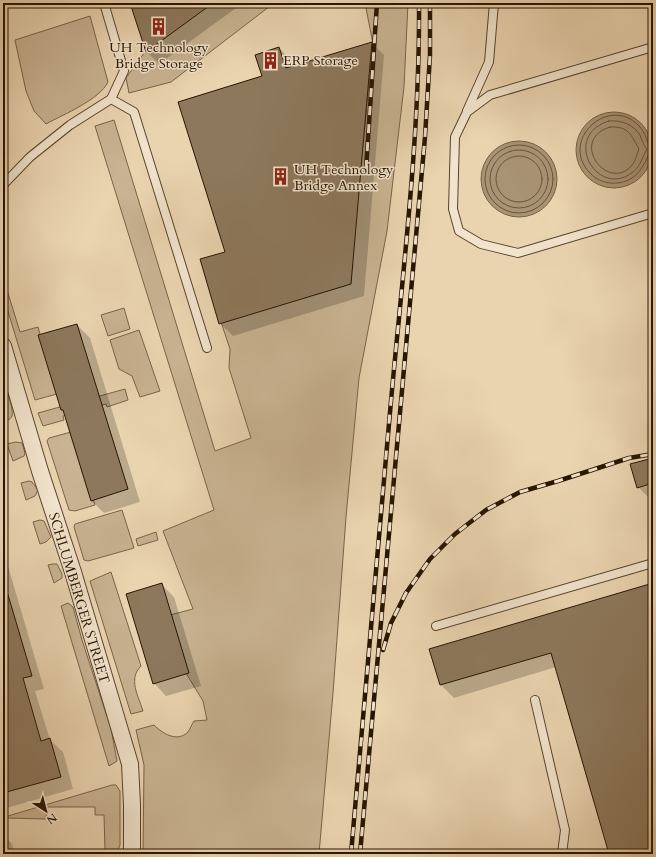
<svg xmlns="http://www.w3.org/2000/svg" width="656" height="857" font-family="Cardo,serif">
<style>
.green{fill:#c9b392;stroke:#786449}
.water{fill:#a89374;stroke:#756046}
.shadow{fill:#0003}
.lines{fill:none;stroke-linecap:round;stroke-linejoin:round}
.shore{stroke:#68543a;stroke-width:1}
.building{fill:#8d785c;stroke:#281400}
.service-casing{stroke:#58442c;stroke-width:10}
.minor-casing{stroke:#58442c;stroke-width:18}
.service{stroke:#f1e3cc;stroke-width:8}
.minor{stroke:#f1e3cc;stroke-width:16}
.rail-casing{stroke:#281400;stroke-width:4.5}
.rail{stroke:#f1e3cc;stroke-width:3;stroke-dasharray:9;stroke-linecap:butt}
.labels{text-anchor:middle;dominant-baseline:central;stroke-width:3;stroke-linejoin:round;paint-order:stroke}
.poi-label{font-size:14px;fill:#281400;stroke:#f1e3cc;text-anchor:start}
.street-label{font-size:14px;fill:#281400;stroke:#f1e3cc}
</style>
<rect width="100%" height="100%" fill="#ead4b0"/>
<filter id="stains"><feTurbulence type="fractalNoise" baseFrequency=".005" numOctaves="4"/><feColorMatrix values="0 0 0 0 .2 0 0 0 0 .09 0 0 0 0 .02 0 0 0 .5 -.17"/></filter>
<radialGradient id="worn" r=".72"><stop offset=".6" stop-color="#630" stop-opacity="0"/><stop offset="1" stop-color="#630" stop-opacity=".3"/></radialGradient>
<g class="green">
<path d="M208 3H274L171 82 129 93 126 78 147 49Z"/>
<path d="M365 3H408L404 87 387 231 359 378 346 517 333 693 319 854H143L144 765 136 730 154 725C162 733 177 743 188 732 190 729 192 724 194 721L207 720 203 701 186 673 170 615 193 609 163 531 214 510 95 126 114 120 215 451 251 438 229 368 230 349 221 322 349 282 373 44Z"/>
<path d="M90 16 108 82C99 100 64 114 46 124L34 111 26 91 15 40Z"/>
<path d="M3 277 20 332 38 327 57 394 35 400 3 295Z"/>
<path d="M124 308 130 329 108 336 101 315Z"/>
<path d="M139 330 160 391 140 397 132 376 119 369 110 340Z"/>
<path d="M3 379C5 387 14 408 12 416 11 418 10 419 8 420L3 405Z"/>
<path d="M125 389 128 400 107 407 106 404 63 416 64 420 43 426 38 413Z"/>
<path d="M71 432 95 505 75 511 69 510 47 441 49 438Z"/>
<path d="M16 442 22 443 25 453 24 456 13 461 7 444Z"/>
<path d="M29 481 32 482 38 490 35 496 26 500 21 483Z"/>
<path d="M122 510 134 548 88 561 84 560 74 527 75 524Z"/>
<path d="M40 520 44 521 51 537 46 542 40 544 33 522Z"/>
<path d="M156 532 158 540 138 546 136 539Z"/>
<path d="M53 564H57L62 574V578L54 583 48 565Z"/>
<path d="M111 572 141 666C128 679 138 695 143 711L131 714 90 581Z"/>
<path d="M68 603 73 607 82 640 111 729 117 761 109 766 61 606Z"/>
<path d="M112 785H116L120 791V845C116 857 105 854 94 854L95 851 105 850 104 815H95V807H47L46 819 6 818 8 816Z"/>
</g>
<g class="water">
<circle cx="614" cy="150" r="38"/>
<circle cx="519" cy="179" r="38"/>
</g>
<g class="shadow">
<path d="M131 3H243L159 64 146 51Z"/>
<path d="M372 43 384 55 364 296 233 336 220 323 226 253 263 76 279 48 292 61 293 67Z"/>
<path d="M77 325 90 338 140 502 104 513 91 500 65 413 62 410Z"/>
<path d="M653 459V496L648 497 638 487Z"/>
<path d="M3 549 44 689 35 691 50 740 63 752 73 789 3 809Z"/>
<path d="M161 584 174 597 201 686 166 696 154 683Z"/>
<path d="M653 584V854H610L556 667 454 698 441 685 431 650Z"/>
<path d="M3 834 12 844 15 854H3Z"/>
</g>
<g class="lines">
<g class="shore">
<path d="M609 121C621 120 633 124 640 135 642 140 643 145 647 149 643 156 640 167 633 172 598 200 560 136 609 121Z"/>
<path d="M610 127C629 126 631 135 639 149 637 154 636 159 633 164 609 195 567 140 610 127Z"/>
<path d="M653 145 648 143C646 137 644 132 640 127 610 93 558 140 590 173 597 181 608 184 618 183 634 181 642 170 648 156L653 154"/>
<circle cx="519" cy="179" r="34"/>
<circle cx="519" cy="179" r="29"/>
<circle cx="519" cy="179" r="23"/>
</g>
</g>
<g class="building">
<path d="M130 3H213L146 52Z"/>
<path d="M372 42 351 284 219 324 200 259 225 252 178 102 262 76 255 55 279 47 286 68Z"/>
<path d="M77 324 128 489 91 501 63 410H61L38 335Z"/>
<path d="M653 458V483L637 488 630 464Z"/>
<path d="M162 583 189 673 153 684 126 594Z"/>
<path d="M653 583V851L642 854H609L551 653 440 685 429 649Z"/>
<path d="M3 588H6L32 676 23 678 41 741 50 738 61 777 3 793Z"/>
</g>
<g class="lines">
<defs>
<g id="service">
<path d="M653 47 490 95 467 112 455 137 453 209 459 231 481 244 518 253 653 213"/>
<path d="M111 99 134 112 207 348"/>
<path d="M467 111 489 62 494 3"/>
<path d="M3 185 30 157 70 125 111 99 124 71 104 3"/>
<path d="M436 626 653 563"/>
<path d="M535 700 565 830 562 854"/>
</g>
<path id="minor" d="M3 346 40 471 73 572 130 764 132 805V854"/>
</defs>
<use href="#service" class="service-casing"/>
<use href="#minor" class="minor-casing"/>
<use href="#service" class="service"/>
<use href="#minor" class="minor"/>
<defs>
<g id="rail">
<path d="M366 169 377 3"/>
<path d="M383 650 391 623 406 593 430 559 455 534 486 510 520 492 558 481 629 458 653 454"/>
<path d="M351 854C365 703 377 552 391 401 403 269 420 136 419 3"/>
<path d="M360 854 425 137 430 55V3"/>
</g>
</defs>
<use href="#rail" class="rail-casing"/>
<use href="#rail" class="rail"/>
</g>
<defs>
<symbol id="building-bare" viewBox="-9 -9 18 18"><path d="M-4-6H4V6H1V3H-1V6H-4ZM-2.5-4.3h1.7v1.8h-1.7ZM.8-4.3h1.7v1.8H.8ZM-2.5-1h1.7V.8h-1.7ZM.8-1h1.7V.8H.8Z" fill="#8f2418" stroke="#f1e3cc" stroke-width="2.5" paint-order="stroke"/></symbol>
</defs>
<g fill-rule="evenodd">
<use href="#building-bare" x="146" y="14" width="25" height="25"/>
<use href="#building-bare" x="258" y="48" width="25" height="25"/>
<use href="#building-bare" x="268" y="164" width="25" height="25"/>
</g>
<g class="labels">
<g class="poi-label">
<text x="159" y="47" text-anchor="middle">UH Technology<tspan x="159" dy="16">Bridge Storage</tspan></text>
<text x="283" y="60">ERP Storage</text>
<text x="294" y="169">UH Technology<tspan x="294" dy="16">Bridge Annex</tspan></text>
</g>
<g class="street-label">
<text transform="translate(79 598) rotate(73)">SCHLUMBERGER STREET</text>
</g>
</g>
<rect width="656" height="857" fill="none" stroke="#ead4b0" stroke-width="16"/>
<rect x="4" y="4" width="648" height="849" fill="none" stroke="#281400" stroke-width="2"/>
<rect x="8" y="8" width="640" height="841" fill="none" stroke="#281400"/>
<g transform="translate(46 811) rotate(144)" stroke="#f1e3cc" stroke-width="3" paint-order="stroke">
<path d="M0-3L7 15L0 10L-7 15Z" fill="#281400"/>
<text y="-6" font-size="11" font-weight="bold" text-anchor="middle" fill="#281400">N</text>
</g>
<rect width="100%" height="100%" filter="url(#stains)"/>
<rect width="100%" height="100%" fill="url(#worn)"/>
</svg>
